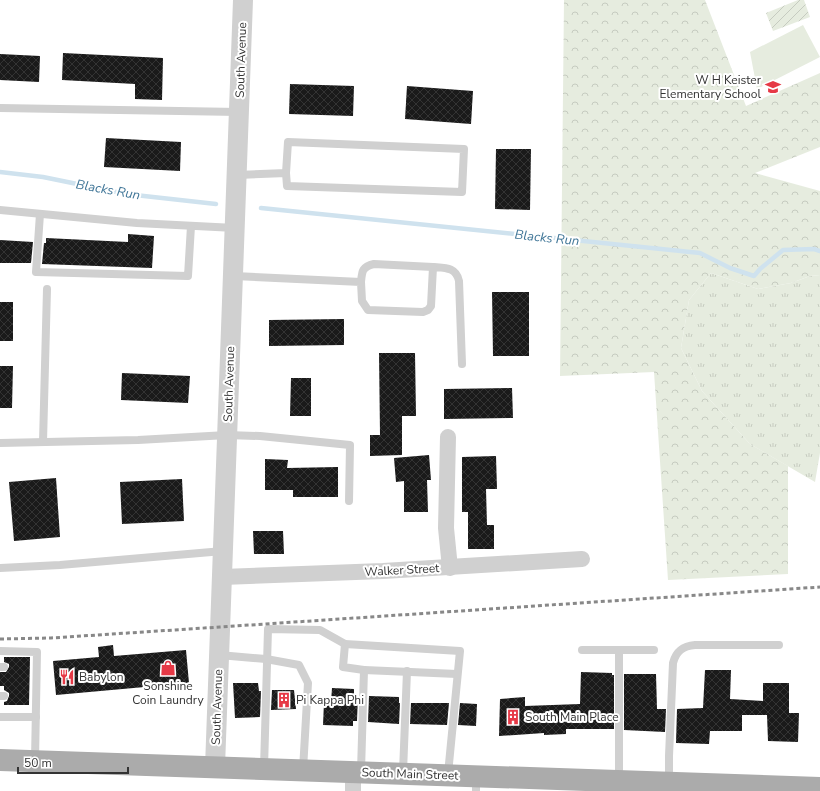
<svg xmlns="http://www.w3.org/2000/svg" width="820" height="791" font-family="'Nunito Sans',sans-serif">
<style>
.grass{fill:url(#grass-tufts)}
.forest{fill:url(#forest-crowns)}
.park{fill:#e6ecdf}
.garden{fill:url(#garden-furrows)}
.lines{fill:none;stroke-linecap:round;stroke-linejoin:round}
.stream{stroke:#cfe2ee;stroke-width:4.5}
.building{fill:url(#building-cross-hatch)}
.service{stroke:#d0d0d0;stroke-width:8}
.minor{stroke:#d0d0d0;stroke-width:16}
.tertiary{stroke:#d0d0d0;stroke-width:20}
.primary{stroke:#ababab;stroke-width:22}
.rail{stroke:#888;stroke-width:3;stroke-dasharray:4 3;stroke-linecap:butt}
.labels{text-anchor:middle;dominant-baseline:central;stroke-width:4;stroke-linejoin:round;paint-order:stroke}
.street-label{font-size:12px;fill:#333;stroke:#fff}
.poi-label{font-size:12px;fill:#333;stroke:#fff;text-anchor:start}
.water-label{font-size:13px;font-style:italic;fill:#3f7597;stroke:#fff}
</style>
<defs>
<pattern id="grass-tufts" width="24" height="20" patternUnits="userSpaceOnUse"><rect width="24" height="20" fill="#e6ecdf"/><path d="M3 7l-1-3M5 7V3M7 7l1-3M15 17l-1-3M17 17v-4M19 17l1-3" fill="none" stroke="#c6cbc0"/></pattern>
<pattern id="forest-crowns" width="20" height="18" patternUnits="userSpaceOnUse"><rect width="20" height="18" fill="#e6ecdf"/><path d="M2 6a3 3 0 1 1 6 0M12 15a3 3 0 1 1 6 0" fill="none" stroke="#c6cbc0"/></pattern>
<pattern id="garden-furrows" width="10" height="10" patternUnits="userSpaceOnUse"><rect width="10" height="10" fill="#e6ecdf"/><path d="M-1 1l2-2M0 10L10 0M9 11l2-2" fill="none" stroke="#c6cbc0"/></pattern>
<pattern id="building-cross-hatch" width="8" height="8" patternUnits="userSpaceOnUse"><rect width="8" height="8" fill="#1a1a1a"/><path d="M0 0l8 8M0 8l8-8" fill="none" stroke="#333"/></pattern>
</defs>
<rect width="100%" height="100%" fill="#fff"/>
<path class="grass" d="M711 273 758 289 791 283 810 276 820 275V453L815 482 750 444 702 391 681 348 689 300Z"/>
<path class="forest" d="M564 0H705L746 106 820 73V147L755 173 820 191V275L810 276 791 283 758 289 711 273 689 300 681 348 702 391 750 444 788 466V574L668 580 654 372 560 376Z"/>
<path class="park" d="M803 25 820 57 757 89 750 52Z"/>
<path class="garden" d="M798 0H804L810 17 773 31 766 13Z"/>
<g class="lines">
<g class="stream">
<path d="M0 172 43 177 126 194 216 204"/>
<path d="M261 208 700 253 730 268 754 276 760 269 783 250 814 249 820 251"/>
</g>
</g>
<g class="building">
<path d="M63 53 163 58 162 100 135 99V84L62 80Z"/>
<path d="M0 54 40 56 39 82 0 80Z"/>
<path d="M290 84 354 86 353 116 289 114Z"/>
<path d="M407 86 473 91 471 124 405 119Z"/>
<path d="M106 138 181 142 180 171 104 167Z"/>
<path d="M496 149H531L530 210 495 209Z"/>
<path d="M128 234 154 236 152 268 42 264 44 243H46V238L128 242Z"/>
<path d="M0 240 33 242 31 263H0Z"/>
<path d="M492 292H529V356H493Z"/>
<rect x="0" y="302" width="13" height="39"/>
<path d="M344 319V345L269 346V320Z"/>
<path d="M379 353H415L416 416H402V455L370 456V435H380Z"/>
<path d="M0 366H13L12 408H0Z"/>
<path d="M122 373 190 376 188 403 121 400Z"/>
<path d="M291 378H311V416H290Z"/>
<path d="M512 388 513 418 444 419V389Z"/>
<path d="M429 455 431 480H427L428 512H404V481L396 482 394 458Z"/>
<path d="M496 456 497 489H486L487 525H494V549H468V512H462V457Z"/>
<path d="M265 459 288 460 287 468 338 467V497H293V490H265Z"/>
<path d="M56 478 60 537 14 541 9 482Z"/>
<path d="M182 479 184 521 122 524 120 482Z"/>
<path d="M253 531H283L284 554H254Z"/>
<path d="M113 645 114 656 186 650 189 683 56 695 53 661 99 657 98 647Z"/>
<path d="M4 657H30L29 705H4V702L7 701 9 696V693L4 690V686H0V672H6L9 667V664L4 662Z"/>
<path d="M705 670H731L730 699 763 701V683H789V713H799L798 742 768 741 767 715H742V731H710L709 744 676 743 677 709 703 708Z"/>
<path d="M581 672 612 673V675H614V729H566V734L544 735V733L499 736 500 699 525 697V706L580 704Z"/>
<path d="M624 674H656L657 709H666L665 732 624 730Z"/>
<path d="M233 683H258L259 691H261L260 717 235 718Z"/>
<path d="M332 688 354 689V696H358L357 721H353V726L323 725 324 702H331Z"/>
<path d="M272 690H294L296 709 271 710Z"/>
<path d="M369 696 399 697V703H400L399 724 368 722Z"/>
<path d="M411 703H449L447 725 410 724Z"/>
<path d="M460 703 477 704 476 726 458 725Z"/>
</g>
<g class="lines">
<g class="service">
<path d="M0 108 239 112"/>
<path d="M237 175 286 173 288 142 464 149 462 192 287 186 286 173"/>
<path d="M0 210 137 223 235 228"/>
<path d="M40 214 36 272 188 276 191 226"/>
<path d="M234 276 361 282 362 301 368 310 423 312 428 310 431 306 433 267C445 268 456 267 459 281L462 364"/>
<path d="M361 282C362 271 362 267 374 264L433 267"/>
<path d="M43 442 47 289"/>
<path d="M0 443 138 440 227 435 260 436 350 445 349 501"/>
<path d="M0 568 60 565 223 551"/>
<path d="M582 650H654"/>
<path d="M0 651 37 652 35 760"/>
<path d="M619 651V780"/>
<path d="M219 655 266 659 299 665 308 683 303 770"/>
<path d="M0 667H4"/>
<path d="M364 670 457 674"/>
<path d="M0 696H4"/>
<path d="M0 717H36"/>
<path d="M264 768 268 629 320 630 345 644"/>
<path d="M361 771 364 670 343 667 345 644 460 651 448 774"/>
<path d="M403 772 407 671"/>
<path d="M669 782V756L673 663C676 651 683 646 695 645H779"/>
<path d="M476 791V777"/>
</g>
<g class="minor">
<path d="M448 437 446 528 450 568"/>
<path d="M222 577 383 571 582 559"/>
<path d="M353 791V772"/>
</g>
<path class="tertiary" d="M215 767 243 0"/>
<path class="primary" d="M0 760 820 788"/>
<path class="rail" d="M0 639 51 638 220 627 820 587"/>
</g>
<defs>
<symbol id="school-bare" viewBox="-9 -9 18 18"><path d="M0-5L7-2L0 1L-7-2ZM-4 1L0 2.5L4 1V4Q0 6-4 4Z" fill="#e63946" stroke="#fff" stroke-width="2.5" paint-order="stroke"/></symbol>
<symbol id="shop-bare" viewBox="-9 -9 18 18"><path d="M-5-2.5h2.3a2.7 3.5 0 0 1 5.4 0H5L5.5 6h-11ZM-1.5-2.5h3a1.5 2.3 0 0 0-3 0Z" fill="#e63946" stroke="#fff" stroke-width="2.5" paint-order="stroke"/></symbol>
<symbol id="restaurant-bare" viewBox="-9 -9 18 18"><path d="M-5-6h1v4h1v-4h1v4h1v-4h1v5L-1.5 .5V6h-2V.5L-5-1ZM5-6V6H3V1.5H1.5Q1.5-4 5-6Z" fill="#e63946" stroke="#fff" stroke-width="2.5" paint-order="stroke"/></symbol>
<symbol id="building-bare" viewBox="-9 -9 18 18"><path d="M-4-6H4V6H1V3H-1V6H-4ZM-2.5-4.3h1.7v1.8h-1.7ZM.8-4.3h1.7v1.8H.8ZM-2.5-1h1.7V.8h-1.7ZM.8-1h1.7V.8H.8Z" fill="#e63946" stroke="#fff" stroke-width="2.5" paint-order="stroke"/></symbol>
</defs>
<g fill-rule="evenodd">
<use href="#school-bare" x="762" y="76" width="22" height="22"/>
<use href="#shop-bare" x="157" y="657" width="22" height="22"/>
<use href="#restaurant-bare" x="56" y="666" width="22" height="22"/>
<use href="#building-bare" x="273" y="689" width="22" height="22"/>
<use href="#building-bare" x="502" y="706" width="22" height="22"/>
</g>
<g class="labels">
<g class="street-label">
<text transform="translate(241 60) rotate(-88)">South Avenue</text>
<text transform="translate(229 384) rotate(-88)">South Avenue</text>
<text transform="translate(402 570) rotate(-3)">Walker Street</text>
<text transform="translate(217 707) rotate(-88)">South Avenue</text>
<text transform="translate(410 774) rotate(2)">South Main Street</text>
</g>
<g class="poi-label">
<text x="761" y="80" text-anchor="end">W H Keister<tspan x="761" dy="14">Elementary School</tspan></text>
<text x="79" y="677">Babylon</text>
<text x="168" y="686" text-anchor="middle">Sonshine<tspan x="168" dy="14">Coin Laundry</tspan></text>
<text x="296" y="700">Pi Kappa Phi</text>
<text x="525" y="717">South Main Place</text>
</g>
<g class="water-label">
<text transform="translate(108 190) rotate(10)">Blacks Run</text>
<text transform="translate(547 238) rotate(6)">Blacks Run</text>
</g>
</g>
<path d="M18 767v6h110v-6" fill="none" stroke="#333333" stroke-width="2"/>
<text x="24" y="767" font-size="12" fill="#333333" stroke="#ffffff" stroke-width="3" paint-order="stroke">50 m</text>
</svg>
